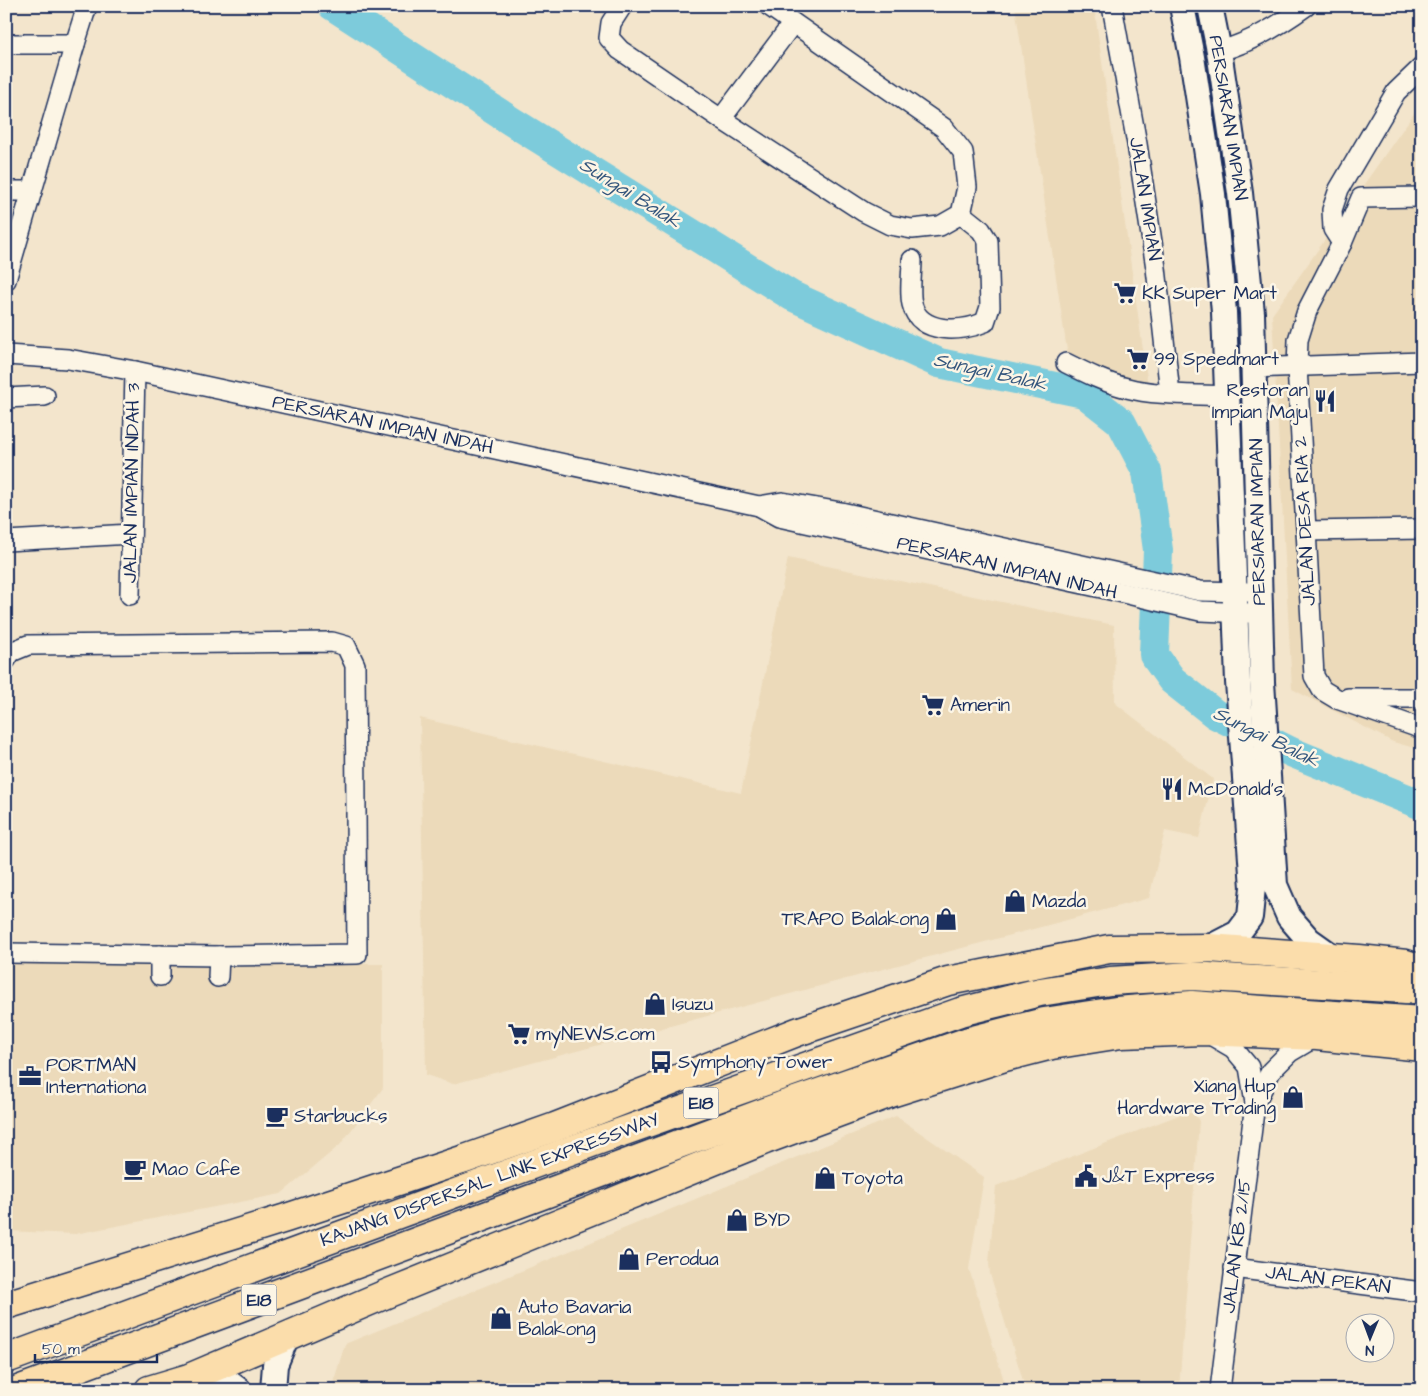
<svg xmlns="http://www.w3.org/2000/svg" width="1428" height="1396" font-family="'Architects Daughter',sans-serif">
<style>
.built{fill:#ecdaba}
.lines{fill:none;stroke-linecap:round;stroke-linejoin:round}
.river{stroke:#7dcbdb;stroke-width:30}
.minor-casing{stroke:#1b2f5e;stroke-width:22}
.tertiary-casing{stroke:#1b2f5e;stroke-width:28}
.motorway-casing{stroke:#1b2f5e;stroke-width:31}
.minor{stroke:#fcf5e5;stroke-width:19}
.tertiary{stroke:#fcf5e5;stroke-width:24}
.motorway{stroke:#fbddab;stroke-width:28}
.labels{text-anchor:middle;dominant-baseline:central;stroke-width:5;stroke-linejoin:round;paint-order:stroke}
.shield{fill:#fcf5e5;stroke:#5e6a86;stroke-width:1}
.shield-label{font-size:18px;font-weight:bold;fill:#1b2f5e}
.street-label{font-size:19px;fill:#1b2f5e;stroke:#fcf5e5}
.poi-label{font-size:19px;fill:#1b2f5e;stroke:#fcf5e5;text-anchor:start}
.water-label{font-size:20px;font-style:italic;fill:#34567d;stroke:#fcf5e5}
</style>
<rect width="100%" height="100%" fill="#f3e5cc"/>
<filter id="ink" filterUnits="userSpaceOnUse"><feTurbulence type="fractalNoise" baseFrequency=".02" numOctaves="2"/><feDisplacementMap in="SourceGraphic" scale="10" xChannelSelector="R" yChannelSelector="G"/><feConvolveMatrix kernelMatrix="1 2 1 2 8 2 1 2 1" color-interpolation-filters="sRGB"/></filter>
<g filter="url(#ink)">
<g class="built">
<path d="M1015 6H1094L1148 385 1128 382 1068 357Z"/>
<path d="M1422 102V750L1393 742 1292 689 1272 315Z"/>
<path d="M788 558 1114 625 1115 703 1213 779 1199 838 1165 831 1149 898 453 1084 426 1075 420 718 741 793Z"/>
<path d="M6 964H383V1088L340 1145 281 1194 75 1234 6 1231Z"/>
<path d="M1184 1113H1194L1199 1121 1179 1390H1026L990 1274 989 1263 996 1186Z"/>
<path d="M896 1116 984 1177 969 1269 1007 1390H331L345 1344Z"/>
</g>
<g class="lines">
<path class="river" d="M333 6 511 121 792 296 939 363 1084 393 1121 422 1147 472 1158 550 1154 655 1172 680 1215 714 1291 752 1422 805"/>
<defs>
<g id="minor">
<path d="M622 6 611 23 609 38 620 50 721 119 864 212 890 225 912 229 940 226 961 214 967 187 963 152 944 128 769 6"/>
<path d="M1112 6 1137 144 1156 268 1170 393"/>
<path d="M6 44H75"/>
<path d="M1219 51C1248 44 1281 24 1306 6"/>
<path d="M721 119 793 23"/>
<path d="M6 191H32"/>
<path d="M1422 197 1361 198 1342 243 1307 311 1298 340 1297 366 1314 676 1322 690 1337 699 1422 729"/>
<path d="M1342 243 1333 229 1332 210 1339 189 1396 92 1422 67"/>
<path d="M912 260C912 274 909 291 912 304 919 335 962 332 985 322L990 307 988 241 981 230 961 214"/>
<path d="M6 280 75 44 87 6"/>
<path d="M6 355 68 359 135 371 759 506 779 517 1106 589 1200 611 1248 613"/>
<path d="M1066 363C1086 373 1106 383 1127 388 1157 396 1197 394 1228 396"/>
<path d="M1253 368 1422 362"/>
<path d="M6 398 45 396"/>
<path d="M759 506 782 502 841 512 1200 591 1247 592"/>
<path d="M1306 531 1422 529"/>
<path d="M6 541 131 534"/>
<path d="M130 595 135 371"/>
<path d="M6 660 11 652 28 645 332 642 346 646 355 665 357 954 219 956 6 953"/>
<path d="M1348 698H1422"/>
<path d="M160 976V955"/>
<path d="M218 977 219 956"/>
<path d="M1209 1034 1233 1048 1249 1067 1255 1103 1220 1390"/>
<path d="M1255 1103 1271 1071 1290 1052 1317 1036"/>
<path d="M1234 1268 1422 1292"/>
</g>
<g id="tertiary">
<path d="M1182 6 1192 57 1213 194 1224 312 1238 682 1253 887 1250 917 1238 933 1209 948"/>
<path d="M1210 6 1219 51 1240 193 1252 313 1262 682 1275 885 1289 917 1309 940 1333 957"/>
<path d="M189 1378 231 1384 239 1390"/>
<path d="M273 1390 275 1365 287 1336"/>
</g>
<g id="motorway">
<path d="M6 1305 286 1218 462 1160 555 1127 797 1032 948 981 1109 949 1209 948 1359 959 1406 964 1422 969"/>
<path d="M6 1359 599 1140 960 1012 1040 992 1110 981 1192 976 1422 990"/>
<path d="M18 1390 781 1106 969 1041 1044 1022 1116 1011 1192 1005 1422 1021"/>
<path d="M149 1390 189 1378 386 1294 765 1140 891 1093 1005 1057 1052 1045 1121 1034 1204 1031 1317 1036 1422 1047"/>
</g>
</defs>
<use href="#minor" class="minor-casing"/>
<use href="#tertiary" class="tertiary-casing"/>
<use href="#motorway" class="motorway-casing"/>
<use href="#minor" class="minor"/>
<use href="#tertiary" class="tertiary"/>
<use href="#motorway" class="motorway"/>
</g>
</g>
<defs>
<symbol id="supermarket-bare" viewBox="-9 -9 18 18"><path d="M-6-5.5h2.5l.6 2H6L4.5 2H-2.5L-4.4-4H-6ZM-1.5 3.2a1.3 1.3 0 1 0 .1 0ZM3 3.2a1.3 1.3 0 1 0 .1 0Z" fill="#1b2f5e" stroke="#fcf5e5" stroke-width="2.5" paint-order="stroke"/></symbol>
<symbol id="restaurant-bare" viewBox="-9 -9 18 18"><path d="M-5-6h1v4h1v-4h1v4h1v-4h1v5L-1.5 .5V6h-2V.5L-5-1ZM5-6V6H3V1.5H1.5Q1.5-4 5-6Z" fill="#1b2f5e" stroke="#fcf5e5" stroke-width="2.5" paint-order="stroke"/></symbol>
<symbol id="shop-bare" viewBox="-9 -9 18 18"><path d="M-5-2.5h2.3a2.7 3.5 0 0 1 5.4 0H5L5.5 6h-11ZM-1.5-2.5h3a1.5 2.3 0 0 0-3 0Z" fill="#1b2f5e" stroke="#fcf5e5" stroke-width="2.5" paint-order="stroke"/></symbol>
<symbol id="bus-bare" viewBox="-9 -9 18 18"><path d="M-5-6H5V4H4V6H2V4H-2V6H-4V4H-5ZM-3.5-4V0h7V-4ZM-3.5 1.2v1.5H-2V1.2ZM2 1.2v1.5H3.5V1.2Z" fill="#1b2f5e" stroke="#fcf5e5" stroke-width="2.5" paint-order="stroke"/></symbol>
<symbol id="office-bare" viewBox="-9 -9 18 18"><path d="M-6-3h4V-5.5h4V-3h4V5H-6ZM-1-4.5V-3h2v-1.5ZM-6 0V1H6V0Z" fill="#1b2f5e" stroke="#fcf5e5" stroke-width="2.5" paint-order="stroke"/></symbol>
<symbol id="cafe-bare" viewBox="-9 -9 18 18"><path d="M-5.5-4.5H6V0H3Q3 3.5 0 3.5H-2.5Q-5.5 3.5-5.5 0ZM3-3.2v2h1.7v-2ZM-6 4.5H4V6H-6Z" fill="#1b2f5e" stroke="#fcf5e5" stroke-width="2.5" paint-order="stroke"/></symbol>
<symbol id="civic-bare" viewBox="-9 -9 18 18"><path d="M-.6-6.5H3V-4.5H.6V-3L4-1V1h2V6H-6V1h2V-1L-.6-3ZM-1.2 2.5V6h2.4V2.5Z" fill="#1b2f5e" stroke="#fcf5e5" stroke-width="2.5" paint-order="stroke"/></symbol>
</defs>
<g fill-rule="evenodd">
<use href="#supermarket-bare" x="1109" y="277" width="32" height="32"/>
<use href="#supermarket-bare" x="1122" y="343" width="32" height="32"/>
<use href="#restaurant-bare" x="1309" y="385" width="32" height="32"/>
<use href="#supermarket-bare" x="917" y="689" width="32" height="32"/>
<use href="#restaurant-bare" x="1156" y="773" width="32" height="32"/>
<use href="#shop-bare" x="999" y="885" width="32" height="32"/>
<use href="#shop-bare" x="930" y="903" width="32" height="32"/>
<use href="#shop-bare" x="639" y="988" width="32" height="32"/>
<use href="#supermarket-bare" x="503" y="1018" width="32" height="32"/>
<use href="#bus-bare" x="645" y="1046" width="32" height="32"/>
<use href="#office-bare" x="14" y="1060" width="32" height="32"/>
<use href="#shop-bare" x="1277" y="1081" width="32" height="32"/>
<use href="#cafe-bare" x="261" y="1100" width="32" height="32"/>
<use href="#cafe-bare" x="119" y="1153" width="32" height="32"/>
<use href="#civic-bare" x="1070" y="1160" width="32" height="32"/>
<use href="#shop-bare" x="809" y="1162" width="32" height="32"/>
<use href="#shop-bare" x="721" y="1204" width="32" height="32"/>
<use href="#shop-bare" x="613" y="1243" width="32" height="32"/>
<use href="#shop-bare" x="485" y="1302" width="32" height="32"/>
</g>
<g class="labels">
<g class="shield">
<rect x="683.5" y="1087.5" width="35" height="31" rx="4"/>
<rect x="241.5" y="1284.5" width="35" height="31" rx="4"/>
</g>
<g class="shield-label">
<text x="701" y="1103">E18</text>
<text x="259" y="1300">E18</text>
</g>
<g class="street-label">
<text transform="translate(1228 118) rotate(81)">PERSIARAN IMPIAN</text>
<text transform="translate(1145 199) rotate(81)">JALAN IMPIAN</text>
<text transform="translate(383 425) rotate(12)">PERSIARAN IMPIAN INDAH</text>
<text transform="translate(132 483) rotate(-89)">JALAN IMPIAN INDAH 3</text>
<text transform="translate(1305 521) rotate(-93)">JALAN DESA RIA 2</text>
<text transform="translate(1258 522) rotate(-91)">PERSIARAN IMPIAN</text>
<text transform="translate(1007 568) rotate(13)">PERSIARAN IMPIAN INDAH</text>
<text transform="translate(490 1180) rotate(-20)">KAJANG DISPERSAL LINK EXPRESSWAY</text>
<text transform="translate(1237 1246) rotate(-83)">JALAN KB 2/15</text>
<text transform="translate(1328 1280) rotate(7)">JALAN PEKAN</text>
</g>
<g class="poi-label">
<text x="1142" y="293">KK Super Mart</text>
<text x="1154" y="359">99 Speedmart</text>
<text x="1308" y="390" text-anchor="end">Restoran<tspan x="1308" dy="22">Impian Maju</tspan></text>
<text x="950" y="705">Amerin</text>
<text x="1188" y="789">McDonald's</text>
<text x="1032" y="901">Mazda</text>
<text x="929" y="919" text-anchor="end">TRAPO Balakong</text>
<text x="672" y="1004">Isuzu</text>
<text x="536" y="1034">myNEWS.com</text>
<text x="678" y="1062">Symphony Tower</text>
<text x="46" y="1065">PORTMAN<tspan x="46" dy="22">Internationa</tspan></text>
<text x="1276" y="1086" text-anchor="end">Xiang Hup<tspan x="1276" dy="22">Hardware Trading</tspan></text>
<text x="294" y="1116">Starbucks</text>
<text x="152" y="1169">Mao Cafe</text>
<text x="1102" y="1176">J&amp;T Express</text>
<text x="842" y="1178">Toyota</text>
<text x="754" y="1220">BYD</text>
<text x="646" y="1259">Perodua</text>
<text x="518" y="1307">Auto Bavaria<tspan x="518" dy="22">Balakong</tspan></text>
</g>
<g class="water-label">
<text transform="translate(630 193) rotate(32)">Sungai Balak</text>
<text transform="translate(990 372) rotate(13)">Sungai Balak</text>
<text transform="translate(1266 737) rotate(26)">Sungai Balak</text>
</g>
</g>
<rect width="1428" height="1396" fill="none" stroke="#fcf5e5" stroke-width="25"/>
<rect x="12" y="12" width="1403" height="1371" fill="none" stroke="#1b2f5e" stroke-width="2" filter="url(#ink)"/>
<g transform="translate(1370 1338) rotate(181)"><circle r="24" fill="#fcf5e5" stroke="#a2a6af"/>
<path d="M0-4L9 19L0 12L-9 19Z" fill="#1b2f5e"/>
<text y="-8" font-size="14" font-weight="bold" text-anchor="middle" fill="#1b2f5e">N</text>
</g>
<path d="M35 1354v8h122v-8" fill="none" stroke="#1b2f5e" stroke-width="2.5"/>
<text x="42" y="1354" font-size="15" fill="#1b2f5e" stroke="#fcf5e5" stroke-width="4" paint-order="stroke">50 m</text>
</svg>
